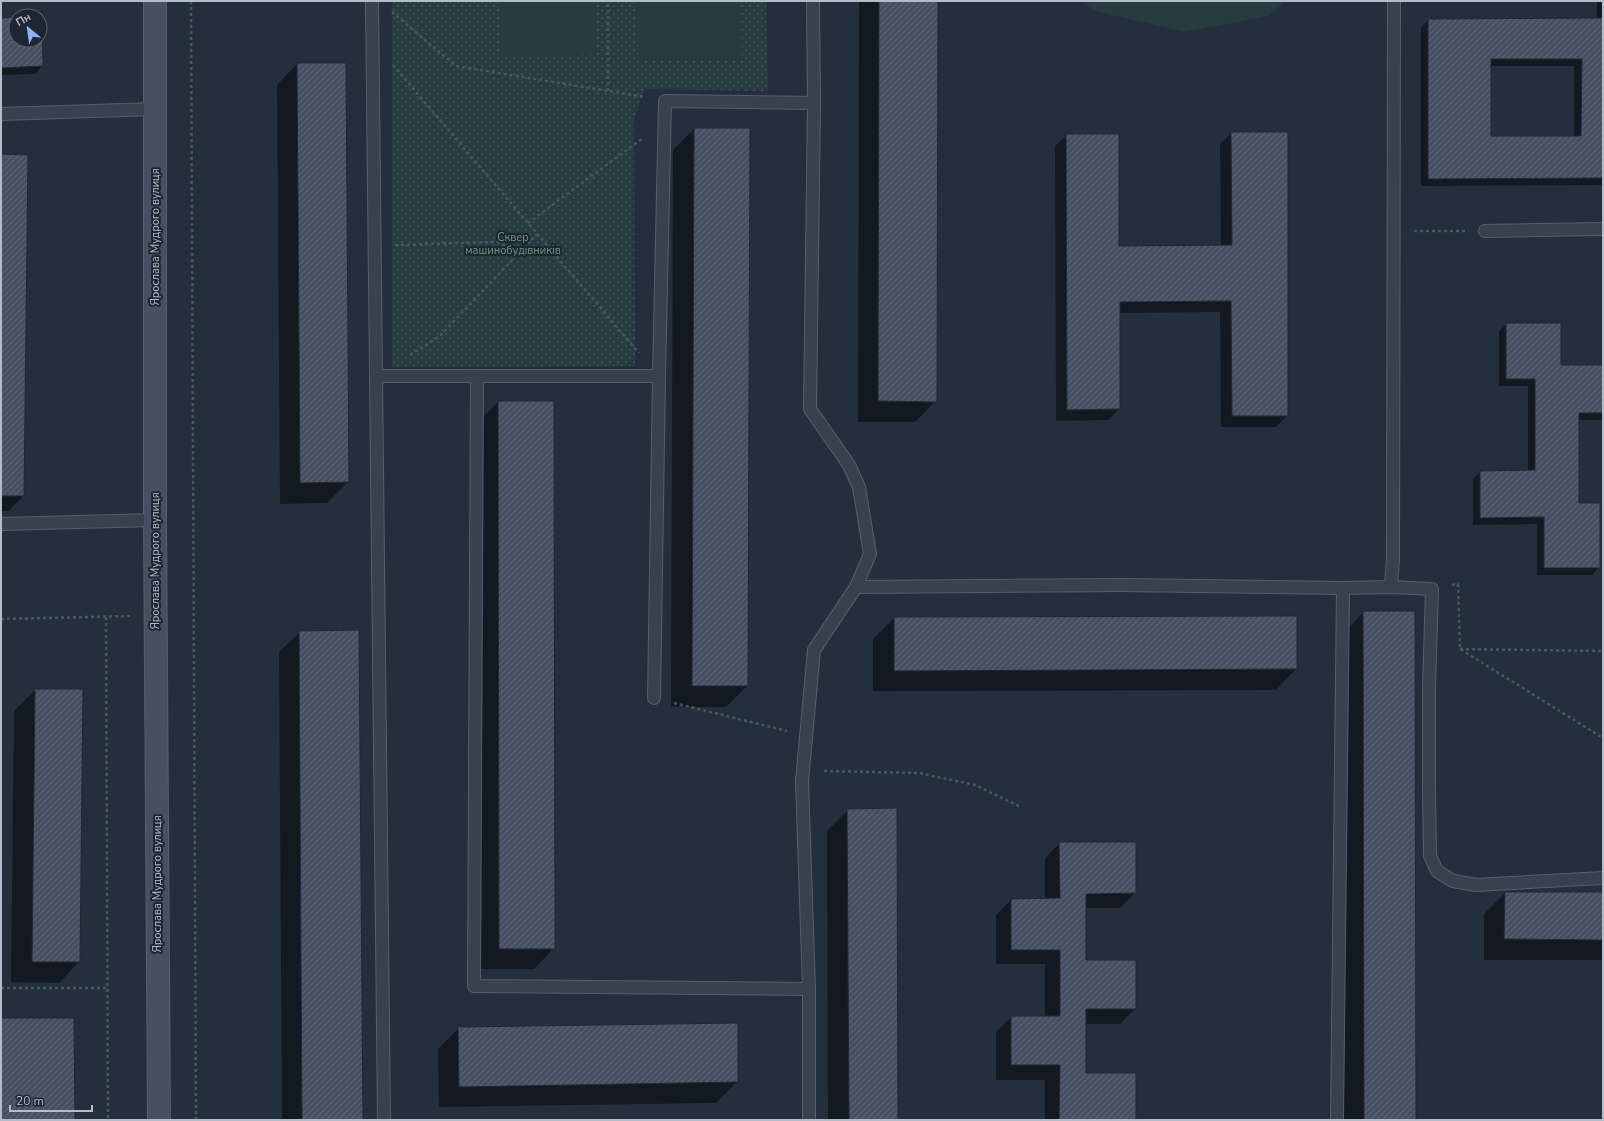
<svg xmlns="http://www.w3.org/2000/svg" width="1604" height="1121" font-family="'Nunito Sans',sans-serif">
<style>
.grass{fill:url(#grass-dots)}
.garden{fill:#263c3f}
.shadow{fill:#0007;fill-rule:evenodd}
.building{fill:url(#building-hatch);stroke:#1f2835;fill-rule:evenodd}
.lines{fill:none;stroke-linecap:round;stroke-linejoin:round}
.lane-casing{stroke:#565f6c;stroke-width:14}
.secondary-casing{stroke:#565f6c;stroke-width:24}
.path{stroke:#44595c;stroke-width:2.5;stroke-dasharray:3 3;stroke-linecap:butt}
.lane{stroke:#38414e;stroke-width:12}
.secondary{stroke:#465061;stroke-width:22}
.labels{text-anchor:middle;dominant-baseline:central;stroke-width:4;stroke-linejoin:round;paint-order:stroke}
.street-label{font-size:11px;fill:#b4bcc9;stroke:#1d2633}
.park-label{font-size:11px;fill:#6b9a76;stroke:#1d2633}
</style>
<defs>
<pattern id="grass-dots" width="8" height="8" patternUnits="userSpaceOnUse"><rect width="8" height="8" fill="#263c3f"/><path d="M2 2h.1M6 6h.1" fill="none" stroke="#435659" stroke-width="1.8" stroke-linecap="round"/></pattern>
<pattern id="building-hatch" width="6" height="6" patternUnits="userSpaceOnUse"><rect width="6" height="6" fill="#455162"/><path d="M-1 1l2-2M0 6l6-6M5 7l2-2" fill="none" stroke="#5d6877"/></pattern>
</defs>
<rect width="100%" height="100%" fill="#242f3e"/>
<path class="grass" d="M392 1H766L768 91 645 89 634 120 635 366 392 367Z"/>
<g class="garden">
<path d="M499 1H597V54L499 55Z"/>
<path d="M637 1H741L742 59 638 61Z"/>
<path d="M1081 1H1285L1269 16 1185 32 1095 11Z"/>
</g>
<g class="shadow">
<path d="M859 1H937L936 401 915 422H858Z"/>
<path d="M1597 1H1603V185L1421 186V28L1428 20 1597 19ZM1490 66H1574V137H1490Z"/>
<path d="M16 18V40H40V18L42 66 35 74 1 75V19Z"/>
<path d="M297 64 348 482 327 503 280 504 277 85Z"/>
<path d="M694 129 747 686 726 707H671L673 150Z"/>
<path d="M1232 133 1287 416 1276 427H1221L1220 312 1119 313V409L1108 420 1056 421 1055 146 1067 135 1118 247 1221 246 1220 144Z"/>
<path d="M1 155 23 496 9 511H1Z"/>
<path d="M1506 324 1560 366H1603V420H1578V504L1599 567 1592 575H1537V524L1473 525V479L1480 472H1528V386H1499V332Z"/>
<path d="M498 402 554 948 534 969H479L477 423Z"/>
<path d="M1364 612 1415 1120H1344L1343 633Z"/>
<path d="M894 618 1296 669 1276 690 873 691V639Z"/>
<path d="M300 632 362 1120H282L279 652Z"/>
<path d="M35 690H82L79 962 59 983 11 982 14 711Z"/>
<path d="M848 810 897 1120H828L827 831Z"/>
<path d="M1060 843 1135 893 1120 908H1085V961L1135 1009 1120 1024H1085V1074L1135 1120H1045V1080H996V1032L1011 1017H1045V964H996V915L1011 900H1045V858Z"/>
<path d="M1505 893H1603V960H1484V914Z"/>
<path d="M459 1028 737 1082 716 1103 439 1107 438 1049Z"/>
</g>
<g class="building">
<path d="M879 1H938L937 402 878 401Z"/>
<path d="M16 17V40H40V17H42L43 66 1 68V18Z"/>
<path d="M1603 18V178L1428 179V19ZM1491 59H1582L1581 136H1491Z"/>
<path d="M297 63H346L349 482 300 483Z"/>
<path d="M694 128H750L748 686H692Z"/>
<path d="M1231 132H1288V416H1232L1231 301 1120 302V409L1067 410 1066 134H1119V246L1232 245Z"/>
<path d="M1 154 28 155 24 496H1Z"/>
<path d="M1506 323H1561V365H1603V413H1579V503H1600V568H1544V517L1480 518V471L1535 470V379H1506Z"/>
<path d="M498 401H554L555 949H499Z"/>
<path d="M1363 611H1415L1416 1120H1364Z"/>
<path d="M1297 616V669L894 671V617Z"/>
<path d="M359 630 363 1120H302L299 631Z"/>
<path d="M35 689H83L80 962H32Z"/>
<path d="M897 808 898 1120H849L847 809Z"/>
<path d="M1059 842H1136V893L1086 894V960H1136V1009H1086V1073H1136V1120H1059L1060 1065H1011V1016H1060V950H1011V899L1060 898Z"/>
<path d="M1505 892H1603V940L1504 939Z"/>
<path d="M1 1018H74L75 1120H1Z"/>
<path d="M738 1023V1082L459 1087 458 1027Z"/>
</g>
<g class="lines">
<defs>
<g id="lane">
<path d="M372 1 384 1120"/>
<path d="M813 1 814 103"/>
<path d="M1 114 155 109"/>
<path d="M1485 231 1603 229"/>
<path d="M376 376H659"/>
<path d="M477 376 474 986 809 989V1120"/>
<path d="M1 524 155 520"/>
<path d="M856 587 1121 585 1343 588"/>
<path d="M1391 587 1393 558 1394 1"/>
<path d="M654 698 659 376 665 101 814 103 810 409 849 465 859 487 870 554 856 587 814 650 802 781 809 989"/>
<path d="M1337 1120 1343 588 1391 587 1432 589 1429 687V788L1430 856 1437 871 1453 881 1476 885 1603 878"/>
</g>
<path id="secondary" d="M155 1V520L159 1120"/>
</defs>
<use href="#lane" class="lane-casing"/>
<use href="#secondary" class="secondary-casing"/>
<g class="path">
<path d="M191 1 196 1120"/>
<path d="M392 12 456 66 645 97"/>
<path d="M393 65 639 353"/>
<path d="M608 91V1"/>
<path d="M528 223 643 138"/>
<path d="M1414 231H1465"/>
<path d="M395 245 497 242 520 251"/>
<path d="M410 355 440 336 537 234"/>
<path d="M1452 585 1458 584 1460 649 1603 738"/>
<path d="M106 617 108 1120"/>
<path d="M1 619 131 616"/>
<path d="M1460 649 1603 651"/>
<path d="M674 703 787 731"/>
<path d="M824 771 919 773 975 785 1019 806"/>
<path d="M1 988H107"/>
</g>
<use href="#lane" class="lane"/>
<use href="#secondary" class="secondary"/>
</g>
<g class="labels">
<g class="street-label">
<text transform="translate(155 237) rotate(-90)">Ярослава Мудрого вулиця</text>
<text transform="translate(155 561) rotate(-90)">Ярослава Мудрого вулиця</text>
<text transform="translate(157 884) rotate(-90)">Ярослава Мудрого вулиця</text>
</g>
<g class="park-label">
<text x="513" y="237">Сквер<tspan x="513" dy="13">машинобудівників</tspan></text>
</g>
</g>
<rect width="1604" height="1121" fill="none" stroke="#b4bcc9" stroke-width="4"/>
<g transform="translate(28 28) rotate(331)"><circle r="19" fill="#1d2633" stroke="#59626f"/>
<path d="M0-3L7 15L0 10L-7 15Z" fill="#8ab4f8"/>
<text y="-6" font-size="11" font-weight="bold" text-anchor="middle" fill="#b4bcc9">Пн</text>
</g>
<path d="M10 1105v6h82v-6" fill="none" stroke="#b4bcc9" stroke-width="2"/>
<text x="16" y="1105" font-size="12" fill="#b4bcc9" stroke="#1d2633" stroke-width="3" paint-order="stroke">20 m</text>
</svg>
